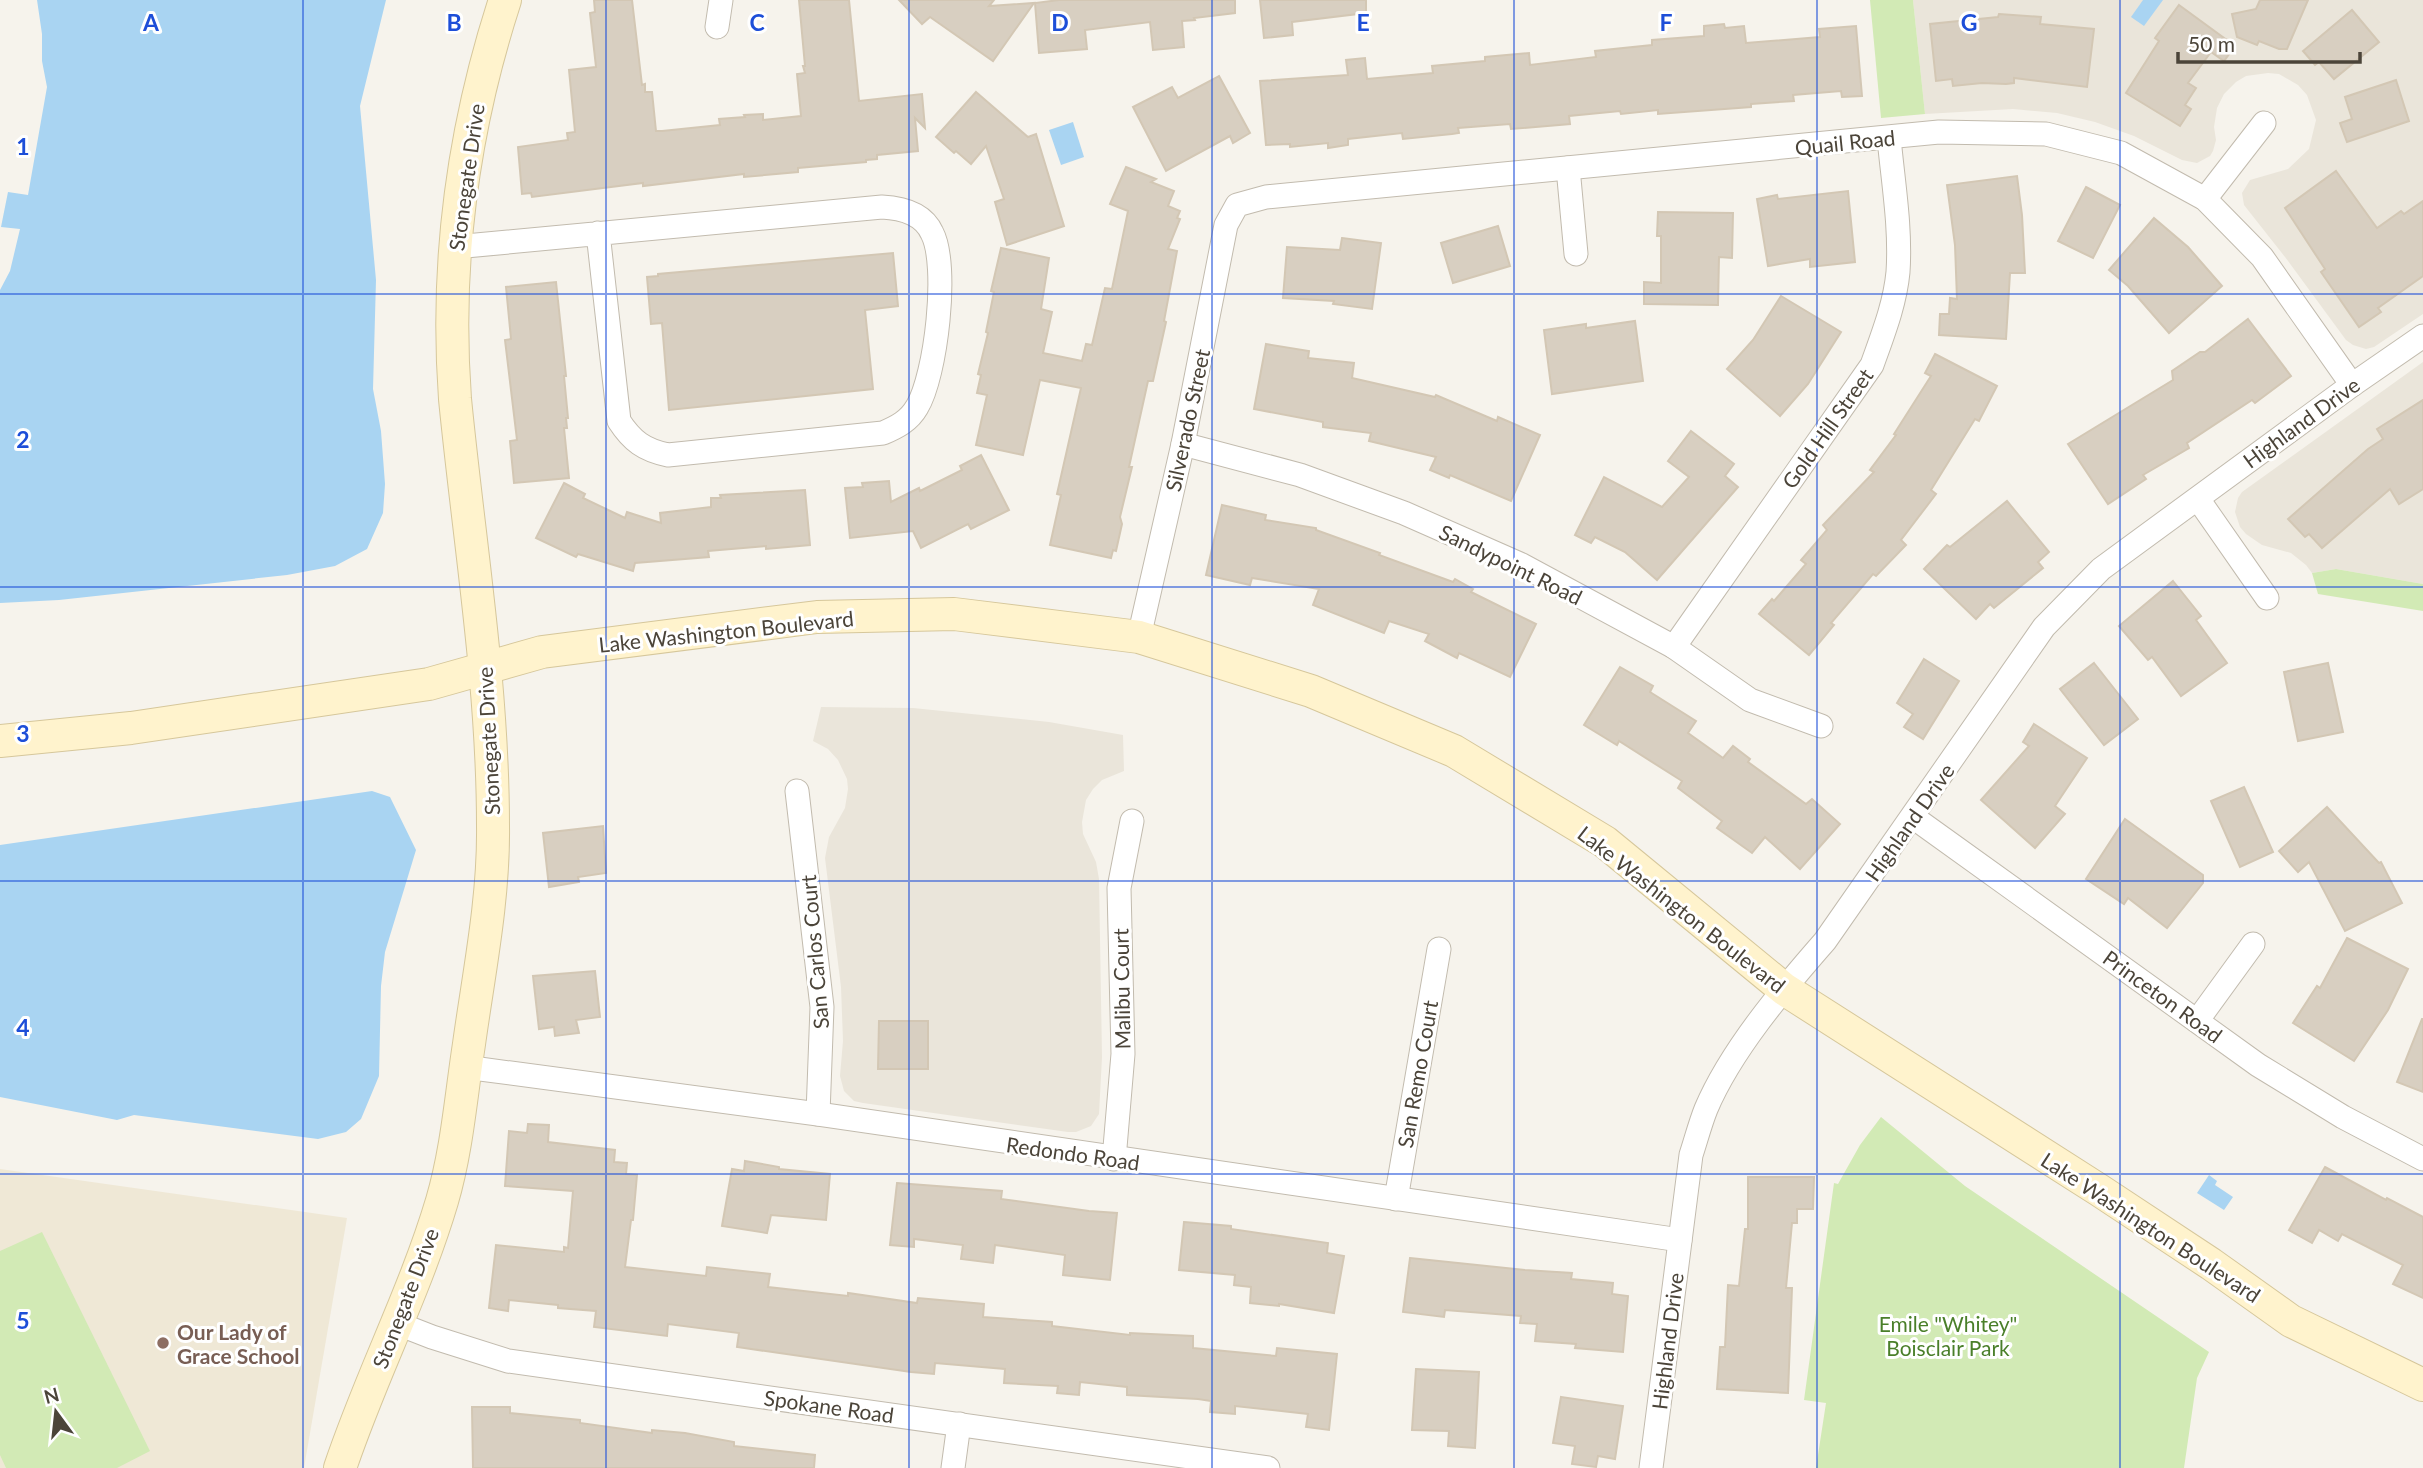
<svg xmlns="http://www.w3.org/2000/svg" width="2423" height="1468" font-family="Lato,sans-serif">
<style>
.residential{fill:#eae5da}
.education{fill:#efe8d6}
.green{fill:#d2eab5}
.water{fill:#a9d4f2}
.building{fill:#d8cfc1;stroke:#d3c7b4;stroke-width:2}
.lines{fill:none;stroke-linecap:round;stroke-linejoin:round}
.street-casing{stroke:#c2bbae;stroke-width:25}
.secondary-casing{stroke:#d6c79b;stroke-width:34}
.street{stroke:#fff;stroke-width:23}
.secondary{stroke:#fff3cd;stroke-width:32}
.grid{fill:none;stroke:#1d4ed8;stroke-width:2;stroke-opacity:0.55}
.education-dot{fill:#8d6e63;stroke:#fff;stroke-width:2.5}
.labels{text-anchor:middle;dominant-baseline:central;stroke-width:6;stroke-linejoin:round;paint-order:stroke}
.street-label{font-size:21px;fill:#4b4439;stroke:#fff}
.park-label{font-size:21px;fill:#4a7f2a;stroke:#fff}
.education-label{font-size:21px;font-weight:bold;fill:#785e54;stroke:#fff;text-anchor:start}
.grid-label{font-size:23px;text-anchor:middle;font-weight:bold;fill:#1d4ed8;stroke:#fff;stroke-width:6;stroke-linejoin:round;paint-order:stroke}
</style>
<rect width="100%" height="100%" fill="#f6f3ec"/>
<g class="residential">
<path d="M1913 0H2423V314L2374 347 2366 349 2353 345 2346 340 2285 257 2244 205 2242 193 2250 180 2288 169 2309 149 2316 120 2307 95 2298 85 2279 74 2268 73 2246 76 2236 82 2224 94 2217 108 2214 127 2216 140 2213 151 2210 156 2197 163 2182 160 2134 136 2095 122 2057 113 2013 109 1925 114Z"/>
<path d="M2423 362V584L2336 569 2312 573 2306 565 2291 553 2262 545 2246 534 2240 527 2235 512 2238 498 2242 492Z"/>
<path d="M821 707 913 708 1049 722 1123 735 1124 771 1102 780 1093 789 1086 800 1082 822 1083 834 1096 862 1099 879 1102 1057 1099 1114 1091 1126 1076 1132H1068L863 1103 854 1101 844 1091 840 1076 843 1041 841 987 825 858 829 837 845 808 848 789 847 779 838 760 828 749 813 741Z"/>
</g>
<path class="education" d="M0 1169 347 1218 304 1468H0Z"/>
<g class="green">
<path d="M1870 0H1913L1925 114 1881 118Z"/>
<path d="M2336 569 2423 584V611L2318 594 2312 573Z"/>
<path d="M1881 1117 1965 1186 2209 1352 2197 1378 2184 1468H1816L1826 1403 1804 1400 1834 1183 1838 1184 1860 1145Z"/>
<path d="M42 1232 150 1451 117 1468H6L0 1455V1251Z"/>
</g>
<g class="water">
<path d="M37 0H386L360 106 376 280 373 389 381 431 385 484 383 513 367 549 335 566 287 575 59 600 0 603V290L10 271 20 229 1 227 8 192 28 195 47 87 42 61V34Z"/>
<path d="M2143 0H2163L2144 26 2131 17Z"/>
<path d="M1073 122 1084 157 1061 165 1049 130Z"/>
<path d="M372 791 390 797 416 850 385 952 381 986 379 1076 361 1119 346 1132 318 1139 134 1115 117 1120 0 1097V845Z"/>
<path d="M2209 1175 2217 1181 2215 1185 2233 1197 2224 1210 2197 1193Z"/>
</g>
<g class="building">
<path d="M594 0H632L642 85 645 84V92H652L656 131H662L720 125 719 119 745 117 744 115 763 114V120L801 116 797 74 805 73 803 66H805L799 0H849L859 101 922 94 925 128 915 118 918 151 877 155V159L866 160V162L798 168V172L744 177V174L643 186V183L532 197 531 193 522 194 518 147 568 140 567 133 575 132 569 70 596 67 590 13 595 12Z"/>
<path d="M899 0H994L989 6 1034 3 993 61 930 17 922 24Z"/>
<path d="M1059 0H1235V13L1194 18 1195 20 1182 21 1184 47 1153 50 1150 22 1085 30 1087 49 1039 53 1035 3Z"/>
<path d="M1260 0H1366V13L1292 22 1293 35 1264 38Z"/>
<path d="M2260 0H2308L2287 49H2279L2259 41 2257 45 2237 37 2232 14 2256 9Z"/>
<path d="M2179 5 2235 46 2224 61 2211 52 2188 83 2196 88 2185 105 2191 109 2180 126 2126 93 2159 41 2155 38Z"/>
<path d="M2352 10 2379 42 2334 79 2319 62 2315 65 2303 51Z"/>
<path d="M1999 14 2041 17 2040 24 2094 29 2087 87 2014 78V83L2006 84 1982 83 1953 86 1952 79 1936 81 1930 24 1998 17Z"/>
<path d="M1724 24 1725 28 1744 26 1746 43 1820 37 1819 29 1856 26 1862 96 1842 97 1841 91 1793 95 1794 101 1751 104V107L1658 114V110L1621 114 1620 111 1569 116 1570 124 1511 129 1510 124 1458 128 1459 133 1452 134 1403 139 1402 133 1348 139V145L1328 148V143L1290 147V144L1266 145 1260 81 1348 75 1346 60 1365 58 1367 79 1433 73 1432 66 1485 61V57L1529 53 1530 65 1596 57 1595 51 1652 45V40L1704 36V26Z"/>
<path d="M1219 76 1250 133 1233 143 1230 136 1166 171 1133 107 1172 87 1178 98Z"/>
<path d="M2396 80 2409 121 2347 142 2340 123 2352 119 2345 97Z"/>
<path d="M976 92 1028 137 1036 134 1064 226 1007 245 995 202 1004 199 986 146 971 164 956 151 954 153 936 137Z"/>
<path d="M1126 167 1156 179 1151 182 1174 191 1168 206 1180 211 1177 218 1180 219 1168 249 1177 251 1164 321 1166 322 1153 381H1148L1129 467H1132L1120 517 1122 524 1116 551 1113 550 1111 558 1050 545 1061 495 1057 494 1081 388 1040 380 1023 455 976 445 987 395 977 393 981 375 978 374 988 333 986 332 994 292 991 291 1001 248 1049 258 1041 309 1052 312 1043 353 1082 361 1086 344 1092 345 1105 288 1112 289 1128 211 1110 204Z"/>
<path d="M2336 171 2377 228 2401 211 2404 214 2423 201V276L2378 308 2381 312 2359 327 2321 272 2325 269 2285 208Z"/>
<path d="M2017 176 2022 215 2025 273H2010L2006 339 1939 335 1940 314H1949L1950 298 1957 299 1955 245 1947 185Z"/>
<path d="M2086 187 2120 205 2093 258 2058 241Z"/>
<path d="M1848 191 1855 262 1810 267V259L1768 266 1757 199 1777 195 1778 199Z"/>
<path d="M1658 212 1733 213 1732 258 1719 257 1718 305 1644 304V282L1661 283V236H1657Z"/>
<path d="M2154 218 2188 247 2222 286 2169 333 2128 286 2109 270Z"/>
<path d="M1498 226 1510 266 1453 283 1441 243Z"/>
<path d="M1342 238 1381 243 1372 309 1333 304 1334 301 1283 298 1287 247 1340 250Z"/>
<path d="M893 253 898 306 865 310 873 389 669 410 662 323 651 324 647 277 658 276V274Z"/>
<path d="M556 282 566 376H564L568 418H566L567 428H564L569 478 514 483 510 441 517 440 505 340 511 339 506 287Z"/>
<path d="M1781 296 1841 332 1808 384 1780 416 1727 369 1753 340Z"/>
<path d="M2248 319 2291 376 2255 403 2252 400 2187 443 2189 448 2143 475 2146 479 2108 504 2068 444 2173 380 2172 371 2200 352H2205Z"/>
<path d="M1635 321 1643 381 1552 394 1544 330 1586 324V328Z"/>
<path d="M1266 344 1309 351 1308 358 1354 363 1352 378 1435 397 1436 395 1497 421 1498 417 1540 435 1511 501 1450 475 1449 478 1430 470 1436 457 1369 441 1371 433 1323 427V422L1254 409Z"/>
<path d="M1935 354 1997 386 1979 421 1975 419 1931 490 1936 494 1901 540 1906 545 1876 576 1873 574 1831 623 1834 625 1809 655 1759 614 1772 599 1774 601 1806 564 1801 560 1827 530 1823 525 1874 472 1870 470 1896 435 1894 434 1931 376 1925 373Z"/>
<path d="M2423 400V489L2399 504 2390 489 2322 548 2309 534 2305 537 2288 519 2368 449 2383 439 2377 429Z"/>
<path d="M1691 431 1734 464 1725 476 1738 487 1657 580 1625 552 1595 537 1591 543 1575 535 1604 477 1662 507 1689 477 1668 461Z"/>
<path d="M981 455 1009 510 971 529 968 524 921 548 913 531 850 538 845 488 863 487 862 483 889 481 891 502 919 488 920 491 962 470 960 466Z"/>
<path d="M564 483 585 494 583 498 625 518 627 512 661 523 660 513 711 507V498H721L720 495 805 490 810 545 766 549V546L708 551 709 557 635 563 633 571 578 554 576 557 536 538Z"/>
<path d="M2007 501 2049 552 2038 562 2043 568 1994 608 1990 604 1976 619 1924 569 1947 545 1950 547Z"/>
<path d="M1222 505 1266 515 1265 520 1316 528V530L1380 553 1379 555 1453 582 1455 579 1473 589 1471 592 1536 624 1510 677 1459 653 1457 658 1425 641 1429 634 1389 621 1384 633 1313 605 1319 589 1252 578 1250 585 1206 575Z"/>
<path d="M2173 581 2201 616 2196 620 2227 663 2181 696 2152 657 2148 660 2119 626Z"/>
<path d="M1924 659 1959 681 1923 739 1904 727 1913 714 1897 703Z"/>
<path d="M2094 663 2138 719 2104 745 2060 689Z"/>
<path d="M2328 663 2343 732 2298 741 2284 672Z"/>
<path d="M1620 667 1653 686 1650 692 1696 721 1688 733 1723 758 1733 746 1750 759 1748 762 1806 804 1812 799 1840 824 1800 869 1765 837 1752 853 1717 828 1722 821 1678 788 1682 781 1619 741 1617 745 1584 725Z"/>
<path d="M2034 724 2087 758 2055 806 2065 814 2035 848 1981 800 2029 746 2023 742Z"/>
<path d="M2244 787 2273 852 2240 867 2211 801Z"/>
<path d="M2327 807 2379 863 2381 862 2402 903 2345 931 2309 862 2298 872 2279 851Z"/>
<path d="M2125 819 2203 875V883L2167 928 2128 898 2124 904 2086 879Z"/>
<path d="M603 826 606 873 578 877 579 882 549 887 543 833Z"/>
<path d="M2347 938 2408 969 2388 1010 2354 1061 2293 1023 2317 986 2320 988Z"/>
<path d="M595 971 600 1017 576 1020 579 1033 555 1036 554 1027 539 1029 533 976Z"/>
<path d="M2422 1019H2423V1092L2397 1082Z"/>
<path d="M879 1021H928V1069H878Z"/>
<path d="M528 1124 549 1125 548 1142 615 1150 614 1162 627 1163 626 1174 637 1175 633 1220H631L625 1267 706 1276 707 1267 770 1274 768 1287 848 1296V1293L917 1303 918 1298 984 1304 983 1317 1052 1322V1326L1130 1335V1333L1193 1336V1348L1276 1356 1277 1348 1337 1354 1329 1430 1306 1427 1308 1414 1235 1406V1414L1210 1412 1211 1401 1198 1399 1127 1395V1387L1080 1382 1079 1395 1057 1393 1058 1386 1004 1383 1005 1369 935 1363 934 1374 911 1372 737 1347 739 1333 668 1324 667 1336 594 1327 596 1311 558 1308V1305L509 1300 508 1311 489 1308 496 1245 564 1252V1247L568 1248 573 1191 505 1186 509 1131 527 1133Z"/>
<path d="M745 1161 779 1167V1169L830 1174 826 1220 771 1215 767 1233 722 1226 732 1169 744 1171Z"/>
<path d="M2325 1167 2386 1200 2387 1198 2423 1217V1298L2393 1284 2403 1265 2342 1234 2338 1241 2319 1230 2312 1243 2289 1230Z"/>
<path d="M1748 1177H1814L1813 1209H1797V1223H1792L1786 1288H1792L1788 1393 1717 1389 1720 1347H1725L1728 1285 1739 1286 1745 1229H1748Z"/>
<path d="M897 1183 1002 1191 1001 1199 1089 1211 1117 1213 1110 1280 1063 1275 1065 1255 995 1245 993 1263 961 1259 963 1245 914 1239V1247L890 1245Z"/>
<path d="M1184 1222 1231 1226V1229L1328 1243 1327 1253 1344 1256 1334 1313 1279 1304V1306L1250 1303 1251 1287 1234 1285 1235 1275 1179 1270Z"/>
<path d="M1410 1258 1525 1270 1572 1273 1571 1279 1613 1283 1612 1294 1628 1296 1623 1352 1575 1348 1576 1344 1535 1341 1537 1324 1520 1323 1521 1316 1445 1310 1444 1317 1403 1312Z"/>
<path d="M1416 1369 1479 1372 1475 1448 1448 1446 1449 1431 1412 1430Z"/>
<path d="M1561 1397 1623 1406 1615 1459 1598 1456 1596 1467 1572 1464 1575 1446 1553 1443Z"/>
<path d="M472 1407H510V1413L580 1420V1423L652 1433V1430L685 1433 734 1442V1446L815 1455 814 1468H473Z"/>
</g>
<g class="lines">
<defs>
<g id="street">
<path d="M717 27 721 0"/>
<path d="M1568 168 1576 254"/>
<path d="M2205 199 2264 123"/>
<path d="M455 247 882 207C902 208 923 213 932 233 949 265 936 376 917 407 909 421 897 427 883 433L668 455C644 450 632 441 619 421L598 233"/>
<path d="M1183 444 1300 475 1404 513 1522 565 1674 647 1750 700 1821 726"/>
<path d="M2198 499 2267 598"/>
<path d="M1139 637 1183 444 1226 225 1237 205 1266 197 1939 132 2046 134 2121 153 2205 199 2262 257 2352 385"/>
<path d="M1674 647 1872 365C1883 334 1895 304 1898 272 1901 227 1893 182 1889 138"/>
<path d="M797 791 822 1007 818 1114"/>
<path d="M1913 817 2258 1065 2343 1117 2423 1159"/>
<path d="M2197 1021 2253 944"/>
<path d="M465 1067 818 1114 1680 1240"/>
<path d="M1114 1159 1123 1054 1119 888 1132 821"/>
<path d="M1396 1199 1439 949"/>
<path d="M396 1323 432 1337 508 1361 1268 1468"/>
<path d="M953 1468 959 1424"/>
<path d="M1651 1468 1691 1155C1696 1140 1700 1124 1706 1109 1731 1050 1783 989 1825 941L2044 627 2101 569 2352 385 2423 336"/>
</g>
<g id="secondary">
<path d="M0 741 131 728 429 684 542 652 817 617 954 614 1139 637 1311 691 1454 751 1605 842 1784 989 2099 1190 2211 1264 2291 1321 2423 1385"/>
<path d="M340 1468C370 1378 415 1292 442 1201 457 1150 461 1096 469 1044 479 972 494 899 493 826 493 683 469 541 455 399 445 263 463 129 505 0"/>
</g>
</defs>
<use href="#street" class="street-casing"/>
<use href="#secondary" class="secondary-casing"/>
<use href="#street" class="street"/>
<use href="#secondary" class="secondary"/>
</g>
<path class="grid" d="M303 0V1468M606 0V1468M909 0V1468M1212 0V1468M1514 0V1468M1817 0V1468M2120 0V1468M0 294H2423M0 587H2423M0 881H2423M0 1174H2423"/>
<circle class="education-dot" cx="163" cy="1343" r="7"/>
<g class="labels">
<g class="street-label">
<text transform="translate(1845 142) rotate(-6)">Quail Road</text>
<text transform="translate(466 177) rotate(-82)">Stonegate Drive</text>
<text transform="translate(1187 420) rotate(-78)">Silverado Street</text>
<text transform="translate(2301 422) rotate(-36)">Highland Drive</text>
<text transform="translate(1827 428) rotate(-55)">Gold Hill Street</text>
<text transform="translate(1511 564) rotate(26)">Sandypoint Road</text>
<text transform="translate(726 631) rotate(-6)">Lake Washington Boulevard</text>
<text transform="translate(488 741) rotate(-93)">Stonegate Drive</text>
<text transform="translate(1909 822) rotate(-55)">Highland Drive</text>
<text transform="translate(1682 909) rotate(38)">Lake Washington Boulevard</text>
<text transform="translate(814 952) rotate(-95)">San Carlos Court</text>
<text transform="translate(1121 989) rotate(-91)">Malibu Court</text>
<text transform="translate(2163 996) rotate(36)">Princeton Road</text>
<text transform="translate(1417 1074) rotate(-80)">San Remo Court</text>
<text transform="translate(1073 1153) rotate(8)">Redondo Road</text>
<text transform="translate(2151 1227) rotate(33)">Lake Washington Boulevard</text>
<text transform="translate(405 1298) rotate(-69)">Stonegate Drive</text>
<text transform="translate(1667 1341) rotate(-83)">Highland Drive</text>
<text transform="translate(829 1406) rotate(8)">Spokane Road</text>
</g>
<g class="park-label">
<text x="1948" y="1323">Emile "Whitey"<tspan x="1948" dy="24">Boisclair Park</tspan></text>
</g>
<g class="education-label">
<text x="177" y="1331">Our Lady of<tspan x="177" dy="24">Grace School</tspan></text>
</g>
</g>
<g class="grid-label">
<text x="151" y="31">A</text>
<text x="454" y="31">B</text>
<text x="757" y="31">C</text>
<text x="1060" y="31">D</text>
<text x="1363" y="31">E</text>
<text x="1666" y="31">F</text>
<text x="1969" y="31">G</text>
<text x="23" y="155">1</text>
<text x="23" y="448">2</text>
<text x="23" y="742">3</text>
<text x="23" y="1036">4</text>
<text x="23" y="1329">5</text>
</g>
<g transform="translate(56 1412) rotate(345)" stroke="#ffffff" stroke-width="5" paint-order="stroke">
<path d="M0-5L12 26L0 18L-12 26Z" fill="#4b4439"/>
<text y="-10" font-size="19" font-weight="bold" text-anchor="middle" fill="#4b4439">N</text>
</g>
<path d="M2178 52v10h182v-10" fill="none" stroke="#4b4439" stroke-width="3.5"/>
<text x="2188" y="52" font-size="21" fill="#4b4439" stroke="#ffffff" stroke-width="5" paint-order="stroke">50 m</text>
</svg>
